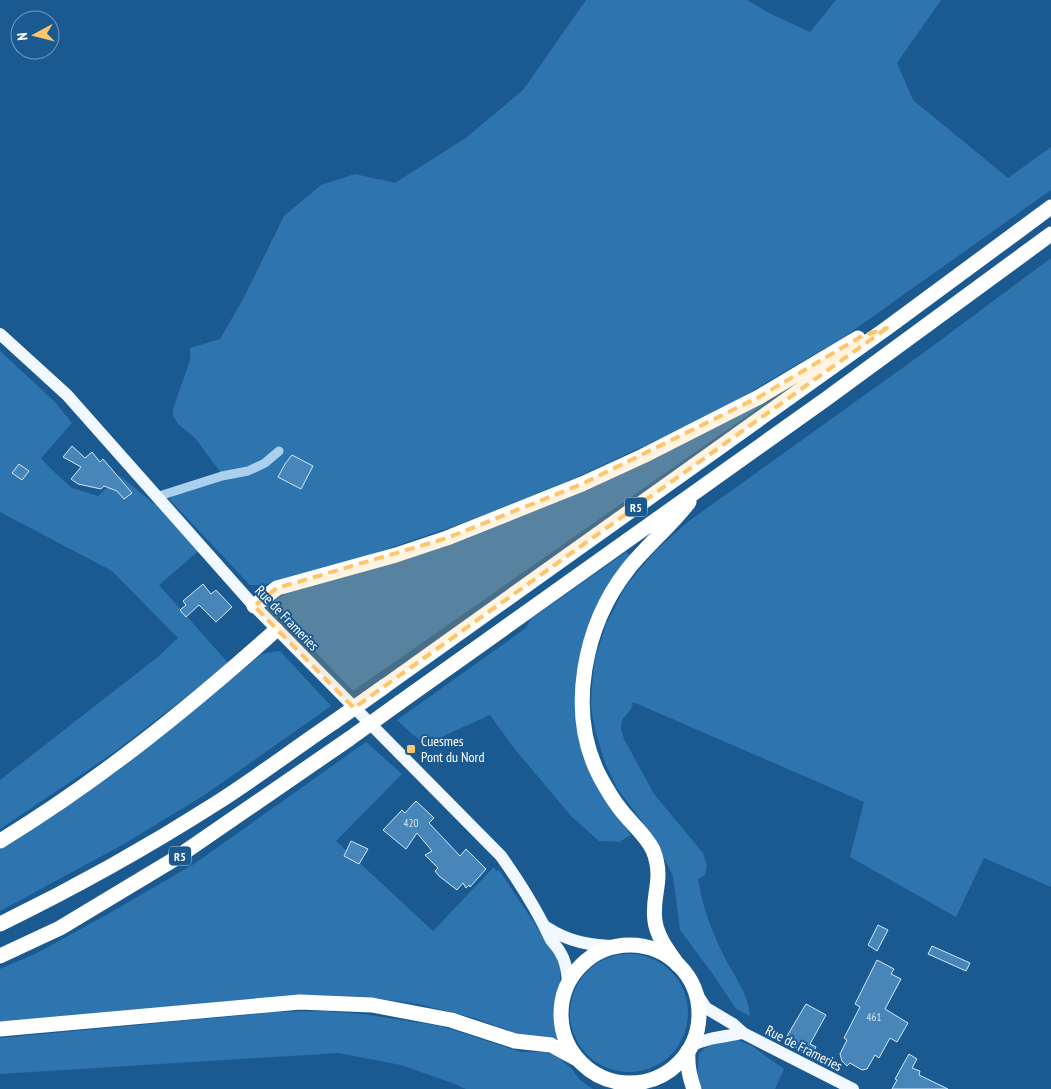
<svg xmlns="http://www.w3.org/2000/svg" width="1051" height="1089" font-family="'PT Sans Narrow',sans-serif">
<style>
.green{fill:#2e74af}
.building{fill:#4886ba;stroke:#d1e7fa}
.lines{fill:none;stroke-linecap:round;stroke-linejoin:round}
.minor{stroke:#aad0ee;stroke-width:9}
.major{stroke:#f2f8ff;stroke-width:12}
.highway{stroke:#fff;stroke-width:15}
.highway-bridge{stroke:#fff;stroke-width:15}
.marked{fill:#ffc568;fill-opacity:0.2;stroke:#ffc568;stroke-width:4;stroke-dasharray:10 6;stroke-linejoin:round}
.poi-dot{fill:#ffc568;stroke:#1b5a91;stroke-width:2}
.labels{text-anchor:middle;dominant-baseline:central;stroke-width:4;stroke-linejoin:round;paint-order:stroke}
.number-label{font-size:11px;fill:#d1e1ee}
.shield{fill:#1b5a91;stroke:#bbcede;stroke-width:1}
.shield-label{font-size:12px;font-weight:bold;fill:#fff}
.street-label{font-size:14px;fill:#fff;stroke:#1b5a91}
.poi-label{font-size:14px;fill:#fff;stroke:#1b5a91;text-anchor:start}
</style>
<rect width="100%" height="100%" fill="#1b5a91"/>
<g class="green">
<path d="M586 0H747L769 13 810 32 836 0H941L897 63 913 100 1008 178 1051 147V190L844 337 711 415 575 478 478 518 369 555 293 578 263 585H250L169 499 187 487 224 477 195 438 178 424 173 416V409L190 360V348L220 339 243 299 284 216 321 185 355 174 395 183 467 137 523 90Z"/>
<path d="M1051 258V887L984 858 956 917 850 857 864 802 633 702 631 709 622 720 621 728 624 739 654 794 703 853 707 866 705 875 698 879C702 906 712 932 724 956 733 975 749 994 750 1016L736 1009 712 973 680 930 673 876 652 835 617 788 605 763 595 730 591 707 592 685 595 658 607 622 626 586 655 551 689 521 926 351Z"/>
<path d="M0 351 55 402 72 423 41 458 51 469 72 488 98 496 120 476 153 503 166 508 202 548 159 585 229 664 113 753 0 829V780L159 656 178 638 112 571 0 512Z"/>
<path d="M765 398 767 402 353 691 275 609 277 599 287 593 391 562Z"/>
<path d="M626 552 631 556 578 693 602 792 631 835 619 842 599 841 571 816 513 747 490 715 426 744 413 735 397 720 526 628 531 619Z"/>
<path d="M280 651 331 706 206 794 124 844 0 911V849L86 791 262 654Z"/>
<path d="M366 742 402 774 336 841 433 931 494 867 496 871 499 870 560 962V984L555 1006V1018L558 1039 524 1036 474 1018 418 1004 367 997 310 995 240 1000 0 1022V969L37 953 108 914 194 864Z"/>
<circle cx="629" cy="1013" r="59"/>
<path d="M323 1011 362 1014 441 1026 521 1052H545L558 1057 571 1068 580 1080 593 1089H466L455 1084 401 1065 338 1053 0 1074V1038L277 1012Z"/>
<path d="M733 1038 752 1046 784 1069 775 1089H703L697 1076 699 1053 709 1045Z"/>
</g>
<g class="building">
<path d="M72 446 85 458 92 452 100 462 103 459 132 493 124 499 117 491 104 486 101 489 78 484 71 479 81 467 63 457Z"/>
<path d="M292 455 313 466 301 489 278 477 285 464Z"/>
<path d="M19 464 29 471 22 480 12 473Z"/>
<path d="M203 584 211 594 216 590 232 607 216 622 199 605 186 617 180 610 186 605 183 601Z"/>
<path d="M416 801 434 818 429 823 460 856 466 849 486 869 470 887 469 885 466 888 463 883 457 890 439 876 435 871 438 868 425 855 432 851 417 833 406 849 383 830 402 810 405 813Z"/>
<path d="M351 841 368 849 359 864 344 856Z"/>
<path d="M878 925 888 930 877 951 868 945Z"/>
<path d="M932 946 970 963 966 971 928 954Z"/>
<path d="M877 960 894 969 891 974 901 979 885 1009 908 1023 897 1042 890 1038 879 1058 875 1055 867 1069 862 1070 850 1063 847 1066 842 1061 840 1054 847 1040 844 1038 860 1007 855 1004Z"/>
<path d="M806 1004 826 1015 810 1044 816 1047 811 1056 790 1044 793 1039 787 1036Z"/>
<path d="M909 1054 917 1059 912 1068 920 1071 919 1075 948 1089H892L897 1080 895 1079Z"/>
</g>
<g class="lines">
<path class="minor" d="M156 497 222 476 248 471 265 463 279 451"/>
<g class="major">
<path d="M0 334 67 395 254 606 501 856C520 883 537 910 551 940 554 944 558 948 560 952 566 961 567 972 568 982"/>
<path d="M546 927C569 942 591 946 618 946"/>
<path d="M695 991 706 1008 733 1024 743 1033 853 1089"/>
<path d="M691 1046C708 1037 724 1037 743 1033"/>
</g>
<g class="highway">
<path d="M254 606 277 588 396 555 447 538 582 484 643 456 759 397 858 338"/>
<path d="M385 686 887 328 1051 207"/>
<path d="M399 703 826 399 1051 234"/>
<path d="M0 841C100 780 190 707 276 630"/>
<path d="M0 924C74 888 146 848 215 804 256 778 294 749 334 722"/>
<circle cx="630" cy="1014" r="69"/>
<path d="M0 956 60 928 173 860 349 739"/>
<path d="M678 965C669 952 657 937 655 921 651 895 665 880 653 850 645 833 628 821 618 806 611 797 605 786 600 777 566 712 584 625 628 569 647 545 671 526 689 502"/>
<path d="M0 1029 300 1002 372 1005 451 1020 515 1041 551 1045 577 1059"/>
<path d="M688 1051C687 1065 689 1076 694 1089"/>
</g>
<g class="highway-bridge">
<path d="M334 722 385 686"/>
<path d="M349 739 399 703"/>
</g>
</g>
<path class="marked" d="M887 328 354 708 254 606 277 588 447 538 582 484 759 397 862 336Z"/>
<rect class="poi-dot" x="406" y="744" width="10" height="10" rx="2.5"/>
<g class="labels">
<g class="number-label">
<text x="411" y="823">420</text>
<text x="874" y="1017">461</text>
</g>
<g class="shield">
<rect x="625" y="497.5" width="22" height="19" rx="4"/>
<rect x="169" y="846.5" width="22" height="19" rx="4"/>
</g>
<g class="shield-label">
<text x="636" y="507">R5</text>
<text x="180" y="856">R5</text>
</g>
<g class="street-label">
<text transform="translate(287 618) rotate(46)">Rue de Frameries</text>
<text transform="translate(804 1048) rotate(27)">Rue de Frameries</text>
</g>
<g class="poi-label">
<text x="421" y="741">Cuesmes<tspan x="421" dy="16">Pont du Nord</tspan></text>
</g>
</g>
<g transform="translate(35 35) rotate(263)"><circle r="24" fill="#1b5a91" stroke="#769cbd"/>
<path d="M0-4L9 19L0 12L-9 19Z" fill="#ffc568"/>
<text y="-8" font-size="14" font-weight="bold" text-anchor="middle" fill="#ffffff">N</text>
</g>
</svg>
